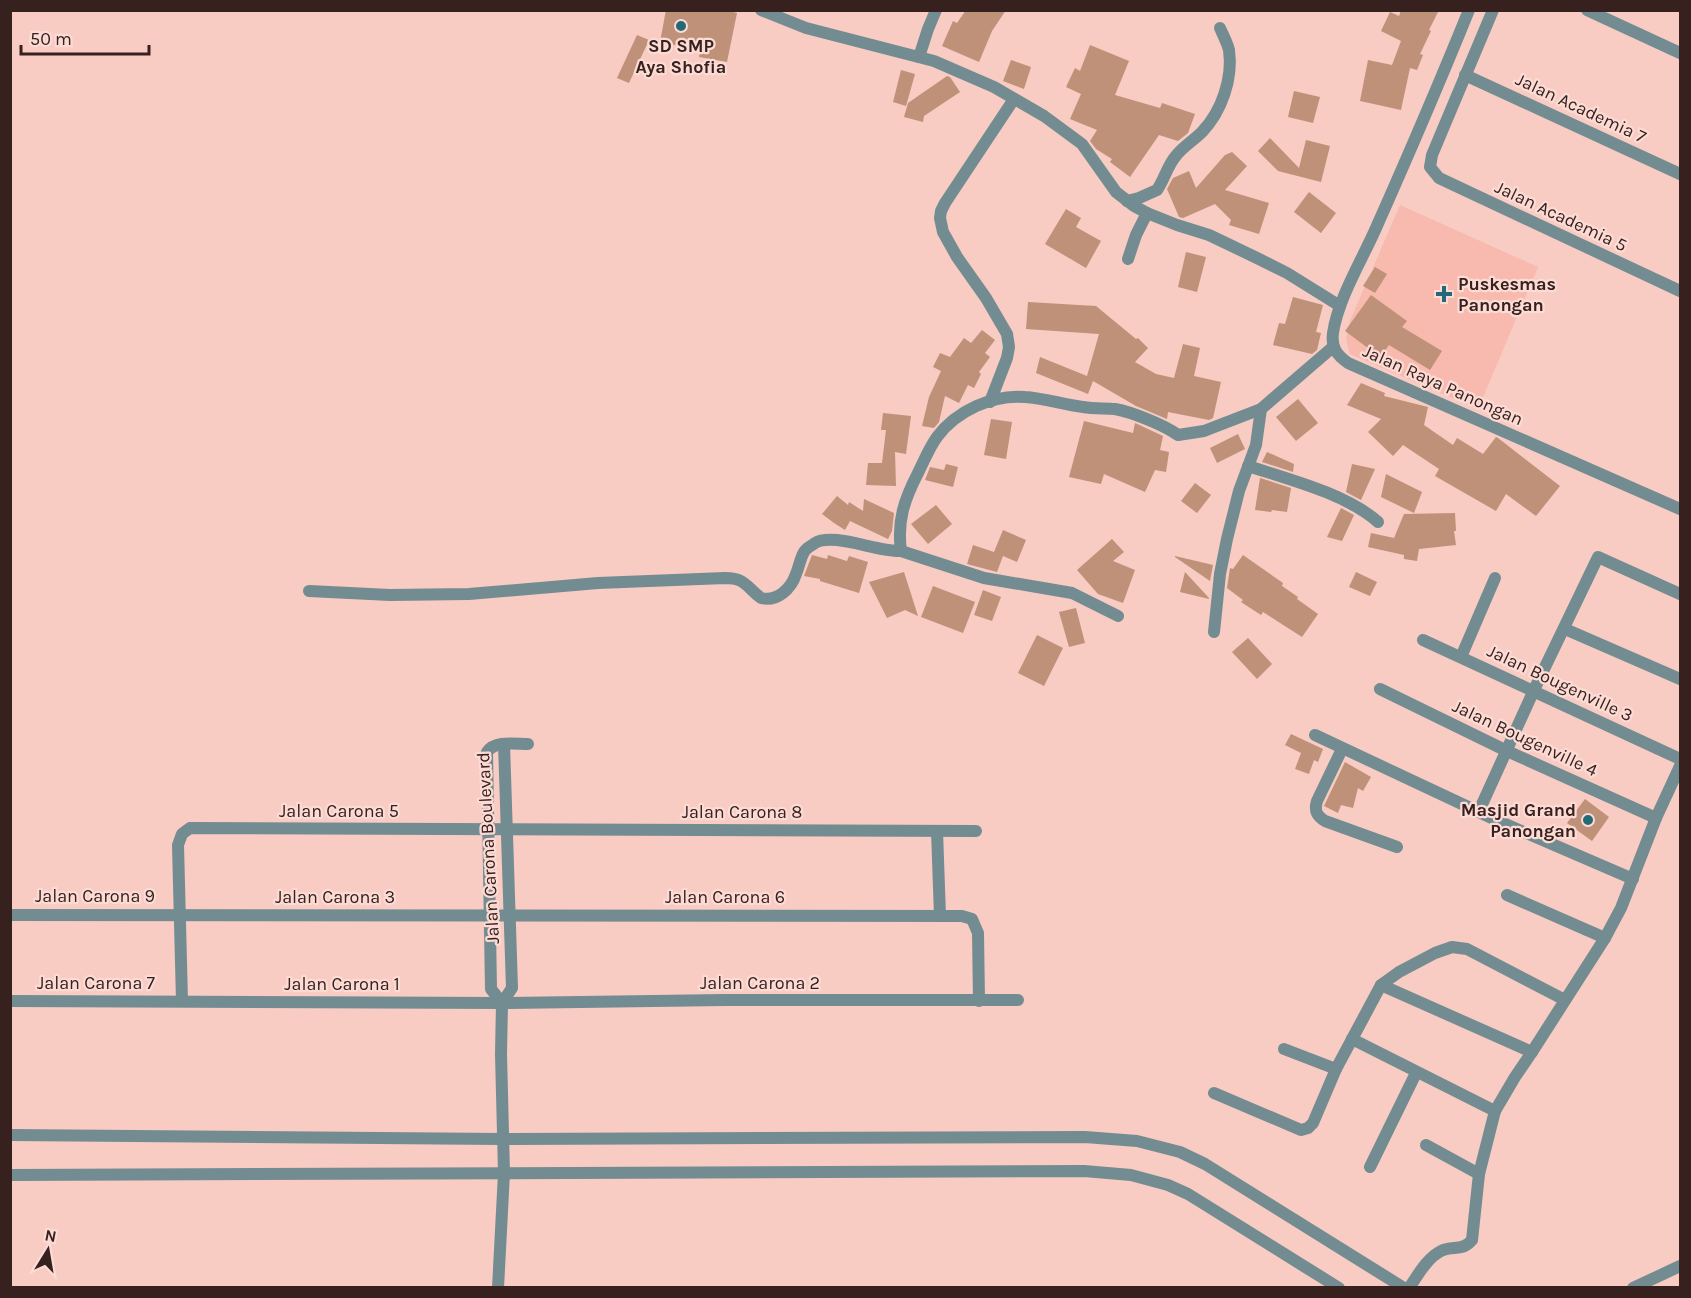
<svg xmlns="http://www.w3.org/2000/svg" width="1691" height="1298" font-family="Karla,sans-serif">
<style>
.built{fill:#f8b9ae}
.building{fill:#be9178}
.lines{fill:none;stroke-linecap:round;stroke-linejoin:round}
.minor{stroke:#738c91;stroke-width:12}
.tertiary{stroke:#738c91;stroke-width:12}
.poi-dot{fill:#226b76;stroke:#fddbd5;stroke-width:2}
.labels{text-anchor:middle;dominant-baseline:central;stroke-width:4.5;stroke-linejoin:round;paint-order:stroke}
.poi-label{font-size:18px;font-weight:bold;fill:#36211e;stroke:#fddbd5}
.street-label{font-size:18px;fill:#36211e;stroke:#fddbd5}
</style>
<rect width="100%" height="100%" fill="#f8cbc3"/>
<path class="built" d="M1400 205 1538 267 1478 409 1350 354 1346 339 1350 321Z"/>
<g class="building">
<path d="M666 10H726L737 13 727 62 699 57 700 50 660 42Z"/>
<path d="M966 10H1006L992 31 979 62 942 46 953 21 957 23Z"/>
<path d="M1401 10H1439L1429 30 1431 31 1420 54 1423 55 1417 70 1410 68 1401 110 1360 101 1368 60 1392 65 1401 41 1381 31 1390 12 1399 16Z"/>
<path d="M637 35 649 40 629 83 617 78Z"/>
<path d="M1090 45 1129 61 1115 95 1160 108 1162 103 1195 114 1188 133 1178 141 1159 135 1130 177 1110 162 1112 159 1096 149 1090 141 1097 130 1070 119 1081 94 1066 87 1075 68 1080 71Z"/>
<path d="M1011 60 1031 67 1024 89 1003 81Z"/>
<path d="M901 70 915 74 906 106 893 102Z"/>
<path d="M947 76 950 77 960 92 924 116 923 122 904 117 908 103Z"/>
<path d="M1294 91 1320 97 1313 123 1288 117Z"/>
<path d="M1270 138 1299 168 1306 140 1330 146 1321 182 1278 171 1258 151Z"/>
<path d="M1232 152 1247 166 1225 190 1269 203 1259 234 1229 225 1231 220 1215 204 1183 218 1179 217 1167 189 1173 178 1189 171 1196 188 1225 155Z"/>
<path d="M1309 192 1336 213 1321 233 1294 212Z"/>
<path d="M1066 209 1081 218 1076 227 1101 241 1086 268 1045 244Z"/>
<path d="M1186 252 1206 257 1197 292 1178 287Z"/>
<path d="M1375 267 1387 274 1375 293 1363 286Z"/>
<path d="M1371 295 1407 321 1402 327 1442 351 1430 370 1389 345 1380 357 1345 331Z"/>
<path d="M1293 297 1323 305 1316 332 1321 333 1317 350 1312 354 1273 345 1279 323 1285 324Z"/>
<path d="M1028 302 1096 306 1136 339 1138 338 1148 348 1135 362 1156 374 1174 378 1183 344 1200 348 1194 376 1221 382 1213 418 1209 420 1168 412 1167 419 1136 406 1093 381 1088 394 1036 373 1040 357 1087 376 1099 334 1026 329Z"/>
<path d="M982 330 995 340 985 353 990 357 979 372 981 374 974 388 968 385 959 403 945 396 939 422 934 428 922 426 929 397 941 371 933 367 940 353 950 357 964 338 971 343Z"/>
<path d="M1361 383 1385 393 1384 396 1428 407 1424 425 1453 445 1457 438 1483 454 1496 437 1498 438 1560 486 1536 516 1506 494 1496 511 1435 476 1439 469 1403 445 1393 456 1368 432 1381 419 1347 405Z"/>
<path d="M1298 399 1318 423 1296 441 1276 417Z"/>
<path d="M883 413 911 416 906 454 895 452 896 486 866 485 868 463H882L886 430H881Z"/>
<path d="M991 419 1012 422 1006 459 984 455Z"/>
<path d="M1084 421 1133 433 1135 423 1163 436 1160 450 1169 452 1166 472 1155 470 1145 492 1104 474 1101 484 1069 477Z"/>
<path d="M1238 434 1245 449 1217 463 1210 448Z"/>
<path d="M1267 452 1294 464 1293 472 1262 462Z"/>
<path d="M946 464 958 467 953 487 925 480 930 467 944 470Z"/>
<path d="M1352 464 1375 469 1361 500 1346 492Z"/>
<path d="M1386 474 1422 492 1414 513 1381 497Z"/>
<path d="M1260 478 1291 488 1287 512 1272 510 1271 512 1255 510Z"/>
<path d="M1195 483 1211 495 1197 513 1181 501Z"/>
<path d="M837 496 848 505 849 502 863 511 864 499 894 513 892 531 888 539 850 521 845 530 834 523 822 514Z"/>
<path d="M936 505 952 524 928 544 911 524Z"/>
<path d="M1341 508 1354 515 1342 541 1327 537Z"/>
<path d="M1455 513 1456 531H1454L1456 545 1419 549 1417 561 1404 559V555L1368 547 1371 533 1394 538 1404 514Z"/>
<path d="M1003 530 1026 540 1017 562 1003 556 997 572 967 564 973 545 994 552Z"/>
<path d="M1112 539 1124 552 1113 561 1135 570 1123 603 1098 594 1077 570Z"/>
<path d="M812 555 827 559 828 555 847 561 849 556 868 562 859 593 820 581V579L804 576Z"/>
<path d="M1243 555 1283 583 1282 586 1298 597 1297 599 1318 614 1302 637 1263 612 1261 615 1241 602 1243 600 1227 588 1230 568 1233 569Z"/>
<path d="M1175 556 1213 565 1210 581 1175 557Z"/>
<path d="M904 572 918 616 905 610 887 618 869 582Z"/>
<path d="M1185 572 1209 598V599L1180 592Z"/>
<path d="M1356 572 1377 582 1370 596 1349 587Z"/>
<path d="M933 586 975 602 963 633 921 617Z"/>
<path d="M983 590 1001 597 992 621 974 615Z"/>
<path d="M1076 608 1085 643 1069 647 1059 612Z"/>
<path d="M1037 635 1063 648 1044 686 1018 673Z"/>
<path d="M1248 638 1272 664 1257 679 1232 652Z"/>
<path d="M1291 734 1323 749 1318 762 1314 760 1309 774 1295 769 1301 753 1285 745Z"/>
<path d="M1345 762 1371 777 1363 791 1358 788 1353 808 1341 805 1338 813 1324 806Z"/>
<path d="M1585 799 1609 817 1592 841 1567 823Z"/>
</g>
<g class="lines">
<g class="minor">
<path d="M761 10 806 28 934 61 994 87 1044 116 1082 144 1116 192 1134 206 1147 213 1177 225 1209 235 1259 259 1287 273 1340 306"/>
<path d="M1493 10 1432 155 1430 167 1439 178 1680 291"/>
<path d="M1587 10 1680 53"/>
<path d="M919 57 928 29 936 10"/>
<path d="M1465 75 1680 174"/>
<path d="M1127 201 1139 198 1157 190C1164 180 1167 167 1175 157 1182 147 1193 141 1202 132 1222 111 1233 78 1229 50 1227 42 1223 35 1220 28"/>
<path d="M1128 259 1136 235 1147 213"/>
<path d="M990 402 1007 358 1009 347 1007 334 986 298 957 257 943 232 940 218 941 211 945 203 1014 99"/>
<path d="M1248 466C1288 479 1347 494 1378 522"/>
<path d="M901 551 984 578 1072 593 1118 616"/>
<path d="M309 591 390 595 469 594 598 583 725 578C746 578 746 587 761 598 777 602 791 589 796 574 799 567 800 559 804 552 806 548 811 546 815 543 833 532 877 552 901 551 897 521 904 500 918 473 924 461 929 448 937 437 956 411 993 394 1025 397 1044 398 1064 405 1083 407 1094 409 1105 408 1115 409 1132 412 1164 425 1178 435L1204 431 1261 409 1333 347"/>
<path d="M1565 629 1680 679"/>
<path d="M1214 632 1220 574 1227 539 1239 491 1256 445 1261 409"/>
<path d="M1423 640 1680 759"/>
<path d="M1461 657 1495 578"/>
<path d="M1380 689 1507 751 1656 818"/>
<path d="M1315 735 1496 820 1633 879"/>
<path d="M1342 749 1317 801C1314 811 1317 816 1325 821L1397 847"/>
<path d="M1479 811 1534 690 1598 557 1680 594"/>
<path d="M937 831 940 916"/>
<path d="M1507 895 1605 938"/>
<path d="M10 915 962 916 972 919 978 933 979 1001"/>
<path d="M1381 985 1532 1052"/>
<path d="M10 1001 502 1003 725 1000H1018"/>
<path d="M182 1001 178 845 182 834 190 828 976 831"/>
<path d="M502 1003 491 989 487 752C495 740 515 744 528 744"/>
<path d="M1352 1039 1495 1111"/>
<path d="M1284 1049 1336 1069"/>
<path d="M1214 1093 1301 1130 1308 1128 1313 1123 1336 1069 1381 985 1399 972 1435 953 1452 947 1467 949 1565 1000"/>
<path d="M1426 1145 1479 1174"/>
<path d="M1370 1167 1416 1073"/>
<path d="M498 1288 504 1173 501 1054 502 1003 512 988 504 744"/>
<path d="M1409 1288C1418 1275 1427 1258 1441 1251 1453 1245 1462 1252 1472 1240L1479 1174 1495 1111 1515 1077 1532 1052 1605 938 1621 908 1656 818 1680 766"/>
</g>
<g class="tertiary">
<path d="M1469 10C1439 84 1408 156 1376 228 1362 260 1338 299 1333 333 1331 348 1337 355 1348 363L1680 509"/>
<path d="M10 1135 503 1139 1085 1137 1137 1141 1180 1152 1205 1164 1404 1288"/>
<path d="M10 1175 1084 1171 1131 1175 1168 1185 1188 1194 1339 1288"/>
<path d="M1633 1288 1680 1266"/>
</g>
</g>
<g class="poi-dot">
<circle cx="681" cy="26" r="6"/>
<path d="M1441 285h6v6h6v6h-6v6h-6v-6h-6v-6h6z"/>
<circle cx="1588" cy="820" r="6"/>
</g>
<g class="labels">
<g class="poi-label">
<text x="681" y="46">SD SMP<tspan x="681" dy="21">Aya Shofia</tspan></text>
<text x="1458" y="284" text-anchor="start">Puskesmas<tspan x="1458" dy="21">Panongan</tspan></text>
<text x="1576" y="810" text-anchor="end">Masjid Grand<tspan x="1576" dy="21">Panongan</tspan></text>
</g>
<g class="street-label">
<text transform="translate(1581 108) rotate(25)">Jalan Academia 7</text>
<text transform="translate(1561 216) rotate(25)">Jalan Academia 5</text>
<text transform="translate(1443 385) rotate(24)">Jalan Raya Panongan</text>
<text transform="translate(1560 683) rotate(25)">Jalan Bougenville 3</text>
<text transform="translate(1525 738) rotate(25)">Jalan Bougenville 4</text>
<text x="339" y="811">Jalan Carona 5</text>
<text x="742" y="812">Jalan Carona 8</text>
<text transform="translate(488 848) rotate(-93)">Jalan Carona Boulevard</text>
<text x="95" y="896">Jalan Carona 9</text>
<text x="335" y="897">Jalan Carona 3</text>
<text x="725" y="897">Jalan Carona 6</text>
<text x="96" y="983">Jalan Carona 7</text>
<text x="760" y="983">Jalan Carona 2</text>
<text x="342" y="984">Jalan Carona 1</text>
</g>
</g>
<rect width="1691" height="1298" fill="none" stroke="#36211e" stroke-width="24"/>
<g transform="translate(48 1250) rotate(11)" stroke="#fddbd5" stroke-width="4.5" paint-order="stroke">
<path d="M0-4.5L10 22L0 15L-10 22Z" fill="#36211e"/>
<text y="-9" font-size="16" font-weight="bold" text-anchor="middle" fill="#36211e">N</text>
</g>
<path d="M21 45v9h128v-9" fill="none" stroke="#36211e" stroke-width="3"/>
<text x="30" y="45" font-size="18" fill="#36211e" stroke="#fddbd5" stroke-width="4.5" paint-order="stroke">50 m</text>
</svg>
